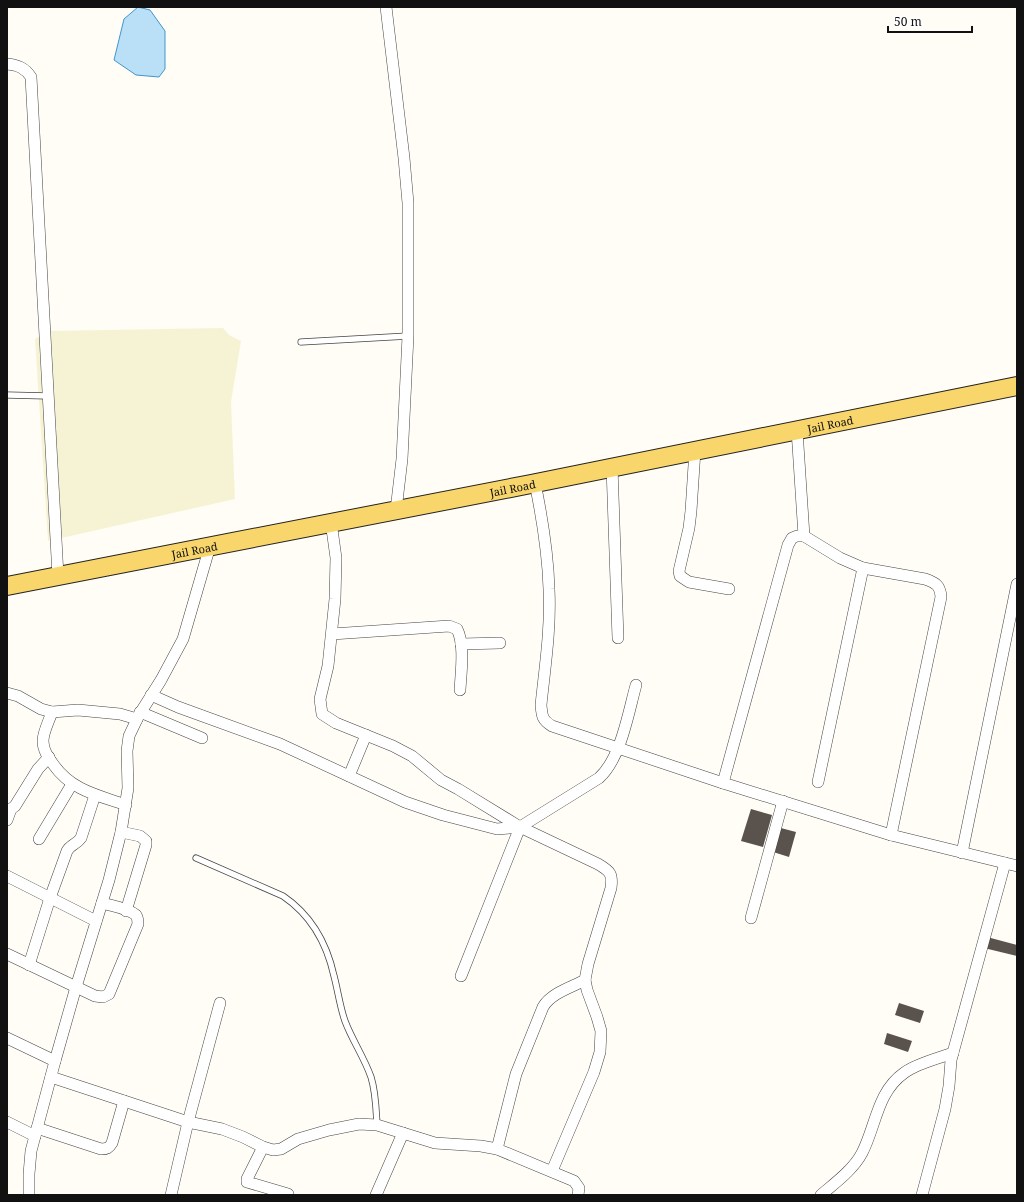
<svg xmlns="http://www.w3.org/2000/svg" width="1024" height="1202" font-family="'Noto Serif',serif">
<style>
.farmland{fill:#f6f3d4}
.water{fill:#b9e0f7;stroke:#3f96cf}
.building{fill:#5a524d}
.lines{fill:none;stroke-linecap:round;stroke-linejoin:round}
.lane-casing{stroke:#444;stroke-width:7}
.street-casing{stroke:#444;stroke-width:12}
.primary-casing{stroke:#222;stroke-width:20}
.lane{stroke:#fff;stroke-width:5.5}
.street{stroke:#fff;stroke-width:11}
.primary{stroke:#f9d66b;stroke-width:18}
.labels{text-anchor:middle;dominant-baseline:central;stroke-width:4;stroke-linejoin:round;paint-order:stroke}
.street-label{font-size:11px;fill:#111;stroke:#fff}
</style>
<rect width="100%" height="100%" fill="#fffdf5"/>
<path class="farmland" d="M223 328 229 335 241 341 231 402 235 499 48 541 35 339 48 331Z"/>
<path class="water" d="M138 7 150 10 165 31V69L159 77 136 75 114 60 124 19Z"/>
<g class="building">
<path d="M751 809 772 815 763 847 741 841Z"/>
<path d="M777 827 796 832 789 857 770 851Z"/>
<path d="M987 937 1017 945V956L984 948Z"/>
<path d="M899 1003 924 1011 920 1023 895 1015Z"/>
<path d="M887 1033 912 1041 908 1052 884 1044Z"/>
</g>
<g class="lines">
<defs>
<g id="lane">
<path d="M301 342 408 336"/>
<path d="M7 395 48 396"/>
<path d="M196 858 283 896C311 915 327 944 334 976 338 991 340 1007 345 1021 352 1040 364 1057 371 1077 376 1093 376 1109 377 1125"/>
</g>
<g id="street">
<path d="M386 7 404 158 408 203V336L402 459 396 510"/>
<path d="M7 64C18 65 25 68 31 77L58 576"/>
<path d="M797 430 804 536"/>
<path d="M695 450 691 511 689 528 679 571 680 576 689 582 729 589"/>
<path d="M612 467 618 638"/>
<path d="M535 483C542 517 548 554 549 589 551 628 545 666 541 705 542 716 542 720 552 726L723 783 891 835 1017 866"/>
<path d="M331 522 336 558 335 599 328 666 320 699 322 714 336 723 393 746 412 756 441 780 458 789 520 827 598 864C610 871 613 874 611 888L588 964 585 980 587 990 597 1017 601 1031 600 1052 594 1072 552 1171"/>
<path d="M332 634 449 626 457 629C465 645 461 672 460 690"/>
<path d="M461 644 500 643"/>
<path d="M7 693 18 696 41 709 52 712 78 710 120 714 137 719"/>
<path d="M151 695 178 707 280 744 405 802 443 815 497 829 520 827 599 778C621 758 628 714 636 685"/>
<path d="M52 712C49 721 43 732 43 741 43 750 48 757 53 764 71 790 97 795 126 805"/>
<path d="M140 712 202 738"/>
<path d="M349 776 366 735"/>
<path d="M818 782 863 568"/>
<path d="M723 783 788 545 792 538 797 536H804L840 558 863 568 925 579C936 583 940 585 941 597L891 835"/>
<path d="M7 809H11L15 806 38 769 49 757"/>
<path d="M7 820 11 809"/>
<path d="M121 832 140 836 146 841V845L126 911"/>
<path d="M39 839 72 784"/>
<path d="M962 853 1017 584"/>
<path d="M7 876 96 921"/>
<path d="M751 918 783 801"/>
<path d="M7 954 95 996 103 997 109 994 138 924C138 921 138 918 136 915 127 908 112 906 102 903"/>
<path d="M29 965 50 898 67 851C70 845 77 844 81 838L95 795"/>
<path d="M461 976 520 827"/>
<path d="M7 1038 55 1061 31 1151 29 1174V1195"/>
<path d="M55 1061 76 987 109 880 121 832 128 788 127 751 129 736 139 715 161 680 183 639 210 546"/>
<path d="M51 1077 188 1122 222 1129 243 1137 263 1147 273 1150 281 1149 298 1139 329 1130 359 1124 377 1125 435 1143 481 1146 497 1149 574 1181 579 1188 578 1195"/>
<path d="M7 1122 35 1136"/>
<path d="M37 1128 101 1149C107 1149 109 1148 112 1143L124 1101"/>
<path d="M263 1147 247 1179V1182L288 1194"/>
<path d="M497 1149 516 1074 543 1007C551 993 572 987 585 980"/>
<path d="M171 1195 188 1122 220 1003"/>
<path d="M376 1195 403 1133"/>
<path d="M821 1195C835 1183 853 1170 862 1153 876 1126 877 1092 904 1073 915 1064 939 1058 953 1053"/>
<path d="M922 1195 945 1109 949 1086 951 1060 1005 863"/>
</g>
<g id="primary">
<path id="s1" d="M7 586 531 484 1017 386"/>
</g>
</defs>
<use href="#lane" class="lane-casing"/>
<use href="#street" class="street-casing"/>
<use href="#primary" class="primary-casing"/>
<use href="#lane" class="lane"/>
<use href="#street" class="street"/>
<use href="#primary" class="primary"/>
</g>
<g class="labels">
<g class="street-label">
<text stroke="none"><textPath href="#s1" startOffset="839">Jail Road</textPath></text>
<text stroke="none"><textPath href="#s1" startOffset="515">Jail Road</textPath></text>
<text stroke="none"><textPath href="#s1" startOffset="191">Jail Road</textPath></text>
</g>
</g>
<rect width="1024" height="1202" fill="none" stroke="#111111" stroke-width="16"/>
<path d="M888 26v6h84v-6" fill="none" stroke="#111111" stroke-width="2"/>
<text x="894" y="26" font-size="12" fill="#111111" stroke="#ffffff" stroke-width="3" paint-order="stroke">50 m</text>
</svg>
